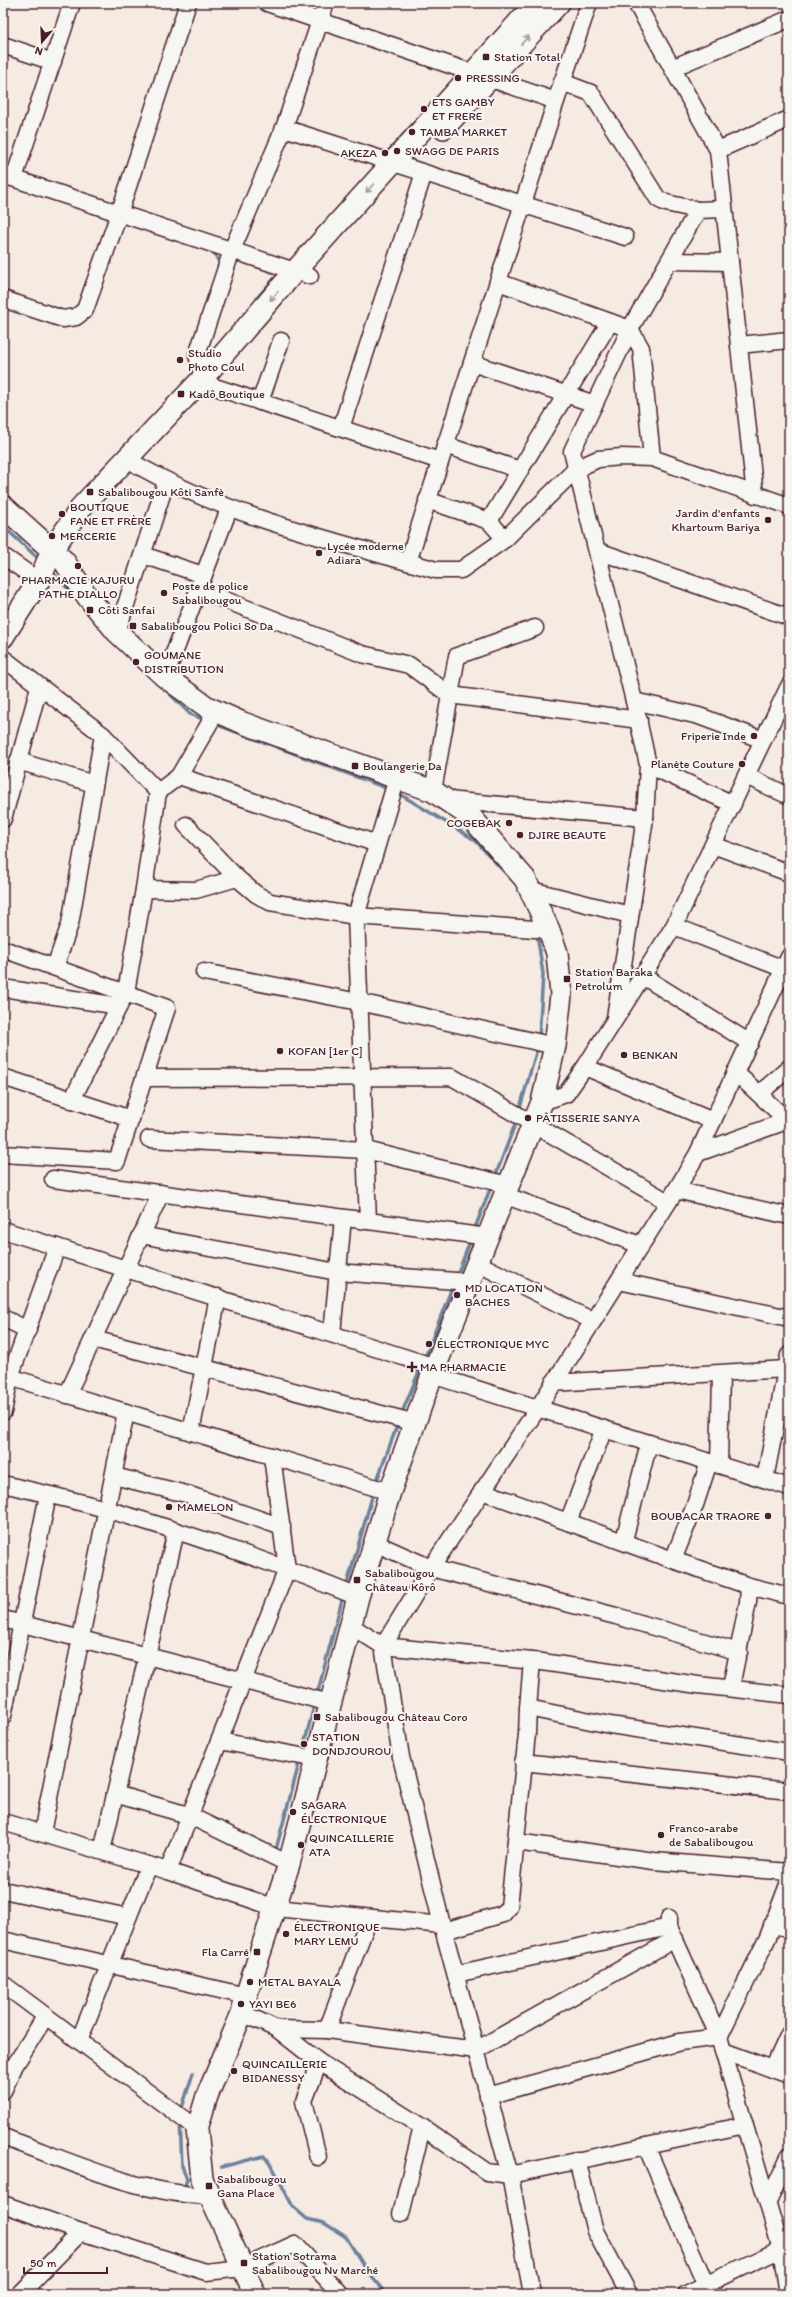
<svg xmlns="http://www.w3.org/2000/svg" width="792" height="2297" font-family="Itim,sans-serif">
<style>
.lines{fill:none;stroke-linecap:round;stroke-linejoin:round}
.stream{stroke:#6d829b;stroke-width:3.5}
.minor-casing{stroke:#4a1f2b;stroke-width:19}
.major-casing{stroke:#4a1f2b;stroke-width:24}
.minor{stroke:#f6f6f2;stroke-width:16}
.major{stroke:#f6f6f2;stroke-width:21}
.oneway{stroke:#a99598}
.poi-dot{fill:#4a1f2b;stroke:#f6f6f2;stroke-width:1.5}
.labels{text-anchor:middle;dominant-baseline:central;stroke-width:4;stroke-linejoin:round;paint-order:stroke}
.poi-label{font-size:12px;fill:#4a1f2b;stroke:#f6f6f2;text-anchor:start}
</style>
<rect width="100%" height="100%" fill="#f6ebe3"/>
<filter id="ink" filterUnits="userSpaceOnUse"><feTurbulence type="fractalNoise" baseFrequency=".025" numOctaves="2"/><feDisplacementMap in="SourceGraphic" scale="8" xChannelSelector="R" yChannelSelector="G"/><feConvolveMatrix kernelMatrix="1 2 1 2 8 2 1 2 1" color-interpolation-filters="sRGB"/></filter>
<g filter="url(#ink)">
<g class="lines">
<g class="stream">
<path d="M384 156 415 122"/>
<path d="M213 251 220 264"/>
<path d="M257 298 276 277"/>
<path d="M3 526 41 561"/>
<path d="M51 571 76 597"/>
<path d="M166 690 190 714 207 721"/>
<path d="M215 724 389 789"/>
<path d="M398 793 475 840 510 878"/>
<path d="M537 933 543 974 539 1038"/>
<path d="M519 1111 538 1046"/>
<path d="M495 1177 517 1119"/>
<path d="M474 1231 492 1184"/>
<path d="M456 1278 471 1239"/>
<path d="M424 1360 453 1285"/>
<path d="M401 1415 421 1367"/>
<path d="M376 1483 398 1423"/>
<path d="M346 1588 374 1490"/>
<path d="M317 1695 343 1596"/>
<path d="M302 1753 315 1702"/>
<path d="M275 1853 300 1760"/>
<path d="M181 2111 193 2073"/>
<path d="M180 2121 182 2166 187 2179 184 2189"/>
<path d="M221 2167 264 2156 273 2168 293 2207 307 2219 324 2223 346 2237 367 2271 386 2294"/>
</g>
<defs>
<g id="minor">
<path d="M267 3 556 101"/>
<path d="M326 3 284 128 232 250 197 355 203 378 212 386 440 461"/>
<path d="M636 3 718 150 755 495"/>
<path d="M3 45 53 62"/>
<path d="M672 68 789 19"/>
<path d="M562 82 591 93 658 199 666 203 698 210"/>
<path d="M284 128 625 237"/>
<path d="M718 150 789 119"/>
<path d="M3 175 310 276"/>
<path d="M14 178 72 3"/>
<path d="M670 261 730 262"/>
<path d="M498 282 630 329 641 348 652 458"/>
<path d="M3 299 63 319 76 317 85 310 119 214 188 3"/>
<path d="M739 345 789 340"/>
<path d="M472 363 595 404"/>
<path d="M260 402 281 341"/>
<path d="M341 428 424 173"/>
<path d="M445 445 520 470"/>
<path d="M137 465C229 517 335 541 436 570H461L505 539 576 469 598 459 622 457 652 458 789 506"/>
<path d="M427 500 489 521 505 539"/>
<path d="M489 521 610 322"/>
<path d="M598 551 789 617"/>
<path d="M143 555 203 575"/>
<path d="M3 556 39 581"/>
<path d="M408 562 556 101 589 3"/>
<path d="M200 590 362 654 409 665 450 695 639 720"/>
<path d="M117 632 166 482"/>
<path d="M3 658 103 735 158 792 144 889 126 992 72 1100"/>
<path d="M165 677 229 509"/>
<path d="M634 701 699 716 763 740"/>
<path d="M18 761 94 784"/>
<path d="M648 765 733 804"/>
<path d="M179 776 377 844"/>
<path d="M746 776 789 796"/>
<path d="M433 791 457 656 535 628"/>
<path d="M158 792 179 776 216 712"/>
<path d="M447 800 645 818"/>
<path d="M3 819 39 687"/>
<path d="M186 825 237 878 256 894 270 902 356 916 549 930"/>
<path d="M713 845 789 873"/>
<path d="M144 889 196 890 237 878"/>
<path d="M531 890 630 915"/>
<path d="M674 926 789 971"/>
<path d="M3 949 167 1008 117 1161 3 1154"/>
<path d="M55 967 70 924 103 735"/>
<path d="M204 972 359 1002 555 1046"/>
<path d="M641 975 750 1043"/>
<path d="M3 988 119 1006"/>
<path d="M615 1018 645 818 648 765 634 701 572 451 630 329 698 210 724 209"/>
<path d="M585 1067 713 1121"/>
<path d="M735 1072 789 1122"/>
<path d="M3 1077 131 1119"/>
<path d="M145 1078 452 1077 668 1202"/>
<path d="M759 1094 789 1068"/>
<path d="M542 1102 566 1094 585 1067 674 926 789 686"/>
<path d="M149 1139 366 1150 508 1185"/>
<path d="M698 1153 789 1120"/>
<path d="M53 1179 488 1237"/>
<path d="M676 1190 789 1216"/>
<path d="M504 1195 640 1245"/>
<path d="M368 1221 356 916 397 778"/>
<path d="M3 1230 435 1367"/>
<path d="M141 1235 337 1272 469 1282"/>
<path d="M477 1263 593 1321"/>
<path d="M619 1281 789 1318"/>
<path d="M3 1318 28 1330"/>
<path d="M332 1334 343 1218"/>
<path d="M93 1339 416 1423"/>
<path d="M3 1375 390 1492"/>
<path d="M432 1375 789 1487"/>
<path d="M553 1383 786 1369"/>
<path d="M67 1395 161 1193"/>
<path d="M3 1412 10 1377 57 1247"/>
<path d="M191 1432 218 1297"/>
<path d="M719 1465 721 1374"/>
<path d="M114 1476 190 1495 282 1527"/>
<path d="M765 1479 789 1355"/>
<path d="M3 1484C38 1492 74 1500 109 1510 193 1535 277 1564 358 1597"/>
<path d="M482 1491 673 1560 749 1586 789 1596"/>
<path d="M568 1522 604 1429"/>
<path d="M624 1540 649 1443"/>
<path d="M375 1543 431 1568 616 1616 739 1652"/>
<path d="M673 1560 695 1505 709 1462"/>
<path d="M3 1619 330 1703"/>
<path d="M351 1626 383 1646 542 1662 698 1685 789 1695"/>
<path d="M731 1687 748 1602 749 1586"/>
<path d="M528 1708 532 1661"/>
<path d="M3 1716 48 1495"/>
<path d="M219 1741 317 1759"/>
<path d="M523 1762 789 1791"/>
<path d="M115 1794 188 1815 289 1864"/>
<path d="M3 1822 168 1871 276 1908 442 1925"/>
<path d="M42 1833 126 1412"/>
<path d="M516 1842 654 1861 789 1872"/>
<path d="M102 1851 176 1531"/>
<path d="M168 1871 287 1569 272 1456"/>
<path d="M3 1890 128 1917"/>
<path d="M669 1918V1927L719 2037 781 2249 788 2294"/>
<path d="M772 1925 789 1928"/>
<path d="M444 1931 503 1914 509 1907 527 1734 528 1708 610 1725 789 1752"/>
<path d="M3 1940 246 1996"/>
<path d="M456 1974 669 1927"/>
<path d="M3 1984 197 2129"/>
<path d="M242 2013 277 2029 319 2062 422 2127 487 2172 510 2175 745 2125"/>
<path d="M277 2029 327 2030 476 2050 675 1939"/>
<path d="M327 2030 369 1918"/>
<path d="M79 2041 149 1865"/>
<path d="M723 2051 789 2075"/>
<path d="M773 2069 789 2034"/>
<path d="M3 2091 15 2065 45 2017"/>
<path d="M488 2096 680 2042 719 2037 768 1937 789 1882"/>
<path d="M3 2137C70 2161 138 2194 209 2196"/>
<path d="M646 2146 706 2285"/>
<path d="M318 2157 304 2101 319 2062"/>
<path d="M577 2160 595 2231 629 2294"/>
<path d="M768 2202 789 2157"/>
<path d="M3 2204 81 2232"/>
<path d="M401 2214 422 2127"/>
<path d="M20 2294 81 2232 206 2272 242 2268 295 2244 340 2294"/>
<path d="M532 2294 510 2175 442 1925 401 1757 383 1646 431 1568 538 1408 676 1190 698 1153 789 957"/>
<path d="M686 2294 781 2249"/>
</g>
<g id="major">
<path d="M444 128 559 3"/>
<path d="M3 506 64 561 87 596 117 632 165 677 207 707 243 723 433 791 471 817 525 879 549 930 557 953 561 995 555 1046 542 1102 432 1375 390 1492 358 1597 289 1864 246 1996 242 2013 207 2096 197 2129 202 2179 255 2294"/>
<path d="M3 637 41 577 52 550 83 505 203 378 295 271 536 3"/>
</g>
</defs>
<use href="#minor" class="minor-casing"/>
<use href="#major" class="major-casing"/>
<use href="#minor" class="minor"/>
<use href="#major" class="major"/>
</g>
<defs><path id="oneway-shaft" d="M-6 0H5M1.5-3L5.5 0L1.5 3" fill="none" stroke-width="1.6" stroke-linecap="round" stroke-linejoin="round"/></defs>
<g class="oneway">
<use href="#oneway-shaft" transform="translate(525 40) rotate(-47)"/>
<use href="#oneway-shaft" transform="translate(370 188) rotate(132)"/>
<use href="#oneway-shaft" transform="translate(274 296) rotate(131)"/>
</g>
</g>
<g class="poi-dot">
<rect x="482" y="53" width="8" height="8" rx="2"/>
<circle cx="458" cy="78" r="4"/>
<circle cx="424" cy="109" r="4"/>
<circle cx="412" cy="132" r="4"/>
<circle cx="397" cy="151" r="4"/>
<circle cx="385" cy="153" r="4"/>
<circle cx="180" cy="360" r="4"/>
<rect x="177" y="390" width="8" height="8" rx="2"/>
<rect x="86" y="488" width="8" height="8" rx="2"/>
<circle cx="62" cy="514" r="4"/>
<circle cx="768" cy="520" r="4"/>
<circle cx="52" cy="536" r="4"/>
<circle cx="319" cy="553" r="4"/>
<circle cx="78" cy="566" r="4"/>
<circle cx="164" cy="593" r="4"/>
<rect x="86" y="606" width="8" height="8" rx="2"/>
<rect x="129" y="622" width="8" height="8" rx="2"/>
<circle cx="136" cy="662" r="4"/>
<circle cx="754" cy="736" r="4"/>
<circle cx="742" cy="764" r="4"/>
<rect x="351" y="762" width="8" height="8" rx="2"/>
<circle cx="509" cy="823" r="4"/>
<circle cx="520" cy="835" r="4"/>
<rect x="563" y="975" width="8" height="8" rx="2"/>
<circle cx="280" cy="1051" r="4"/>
<circle cx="624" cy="1055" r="4"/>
<circle cx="528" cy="1118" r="4"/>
<circle cx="457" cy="1295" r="4"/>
<circle cx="429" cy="1344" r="4"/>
<path d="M410 1361h4v4h4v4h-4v4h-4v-4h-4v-4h4z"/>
<circle cx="169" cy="1507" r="4"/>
<circle cx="768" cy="1516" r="4"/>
<rect x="353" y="1576" width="8" height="8" rx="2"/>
<rect x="313" y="1713" width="8" height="8" rx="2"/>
<circle cx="304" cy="1744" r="4"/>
<circle cx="293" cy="1812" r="4"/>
<circle cx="661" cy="1835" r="4"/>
<circle cx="301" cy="1845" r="4"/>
<circle cx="286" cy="1934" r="4"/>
<rect x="253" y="1948" width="8" height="8" rx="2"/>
<circle cx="250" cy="1982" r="4"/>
<circle cx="241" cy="2004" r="4"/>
<circle cx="234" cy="2071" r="4"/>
<rect x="205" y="2182" width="8" height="8" rx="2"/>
<rect x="240" y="2259" width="8" height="8" rx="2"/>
</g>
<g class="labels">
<g class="poi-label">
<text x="494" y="57">Station Total</text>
<text x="466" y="78">PRESSING</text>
<text x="432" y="102">ETS GAMBY<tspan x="432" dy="14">ET FRERE</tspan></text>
<text x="420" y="132">TAMBA MARKET</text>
<text x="405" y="151">SWAGG DE PARIS</text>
<text x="377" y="153" text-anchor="end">AKEZA</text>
<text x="188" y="353">Studio<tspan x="188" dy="14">Photo Coul</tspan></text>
<text x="189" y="394">Kadô Boutique</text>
<text x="98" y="492">Sabalibougou Kôti Sanfè</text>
<text x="70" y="507">BOUTIQUE<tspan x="70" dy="14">FANE ET FRÈRE</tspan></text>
<text x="760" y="513" text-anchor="end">Jardin d'enfants<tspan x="760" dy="14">Khartoum Bariya</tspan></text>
<text x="60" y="536">MERCERIE</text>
<text x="327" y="546">Lycée moderne<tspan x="327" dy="14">Adiara</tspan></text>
<text x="78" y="580" text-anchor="middle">PHARMACIE KAJURU<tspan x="78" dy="14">PATHE DIALLO</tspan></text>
<text x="172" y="586">Poste de police<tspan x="172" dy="14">Sabalibougou</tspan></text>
<text x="98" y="610">Côti Sanfai</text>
<text x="141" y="626">Sabalibougou Polici So Da</text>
<text x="144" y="655">GOUMANE<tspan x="144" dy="14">DISTRIBUTION</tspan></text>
<text x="746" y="736" text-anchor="end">Friperie Inde</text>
<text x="734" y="764" text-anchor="end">Planète Couture</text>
<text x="363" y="766">Boulangerie Da</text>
<text x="501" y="823" text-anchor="end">COGEBAK</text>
<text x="528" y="835">DJIRE BEAUTE</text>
<text x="575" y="972">Station Baraka<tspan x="575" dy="14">Petrolum</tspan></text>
<text x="288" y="1051">KOFAN [1er C]</text>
<text x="632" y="1055">BENKAN</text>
<text x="536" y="1118">PÂTISSERIE SANYA</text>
<text x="465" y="1288">MD LOCATION<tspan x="465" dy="14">BACHES</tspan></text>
<text x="437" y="1344">ÉLECTRONIQUE MYC</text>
<text x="420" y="1367">MA PHARMACIE</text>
<text x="177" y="1507">MAMELON</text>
<text x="760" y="1516" text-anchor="end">BOUBACAR TRAORE</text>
<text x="365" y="1573">Sabalibougou<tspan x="365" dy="14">Château Kôrô</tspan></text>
<text x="325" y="1717">Sabalibougou Château Coro</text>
<text x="312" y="1737">STATION<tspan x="312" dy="14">DONDJOUROU</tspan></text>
<text x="301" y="1805">SAGARA<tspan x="301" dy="14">ÉLECTRONIQUE</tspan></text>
<text x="669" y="1828">Franco-arabe<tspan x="669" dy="14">de Sabalibougou</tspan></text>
<text x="309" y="1838">QUINCAILLERIE<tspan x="309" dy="14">ATA</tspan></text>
<text x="294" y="1927">ÉLECTRONIQUE<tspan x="294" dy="14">MARY LEMU</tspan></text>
<text x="249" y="1952" text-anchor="end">Fla Carré</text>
<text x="258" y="1982">METAL BAYALA</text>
<text x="249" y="2004">YAYI BE6</text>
<text x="242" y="2064">QUINCAILLERIE<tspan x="242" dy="14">BIDANESSY</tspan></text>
<text x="217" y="2179">Sabalibougou<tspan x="217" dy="14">Gana Place</tspan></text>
<text x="252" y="2256">Station Sotrama<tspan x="252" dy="14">Sabalibougou Nv Marché</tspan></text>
</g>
</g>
<rect width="792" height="2297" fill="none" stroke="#f6f6f2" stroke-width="16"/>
<rect x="8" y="8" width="776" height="2281" fill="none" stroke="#4a1f2b" stroke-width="1.5" filter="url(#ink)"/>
<g transform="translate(42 42) rotate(199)" stroke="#f6f6f2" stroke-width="3" paint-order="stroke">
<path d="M0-3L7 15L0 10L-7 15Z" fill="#4a1f2b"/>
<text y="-6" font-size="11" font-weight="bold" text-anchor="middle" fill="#4a1f2b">N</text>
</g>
<path d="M24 2267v6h83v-6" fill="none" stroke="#4a1f2b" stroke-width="2"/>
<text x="30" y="2267" font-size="12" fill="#4a1f2b" stroke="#f6f6f2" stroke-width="3" paint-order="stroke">50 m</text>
</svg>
